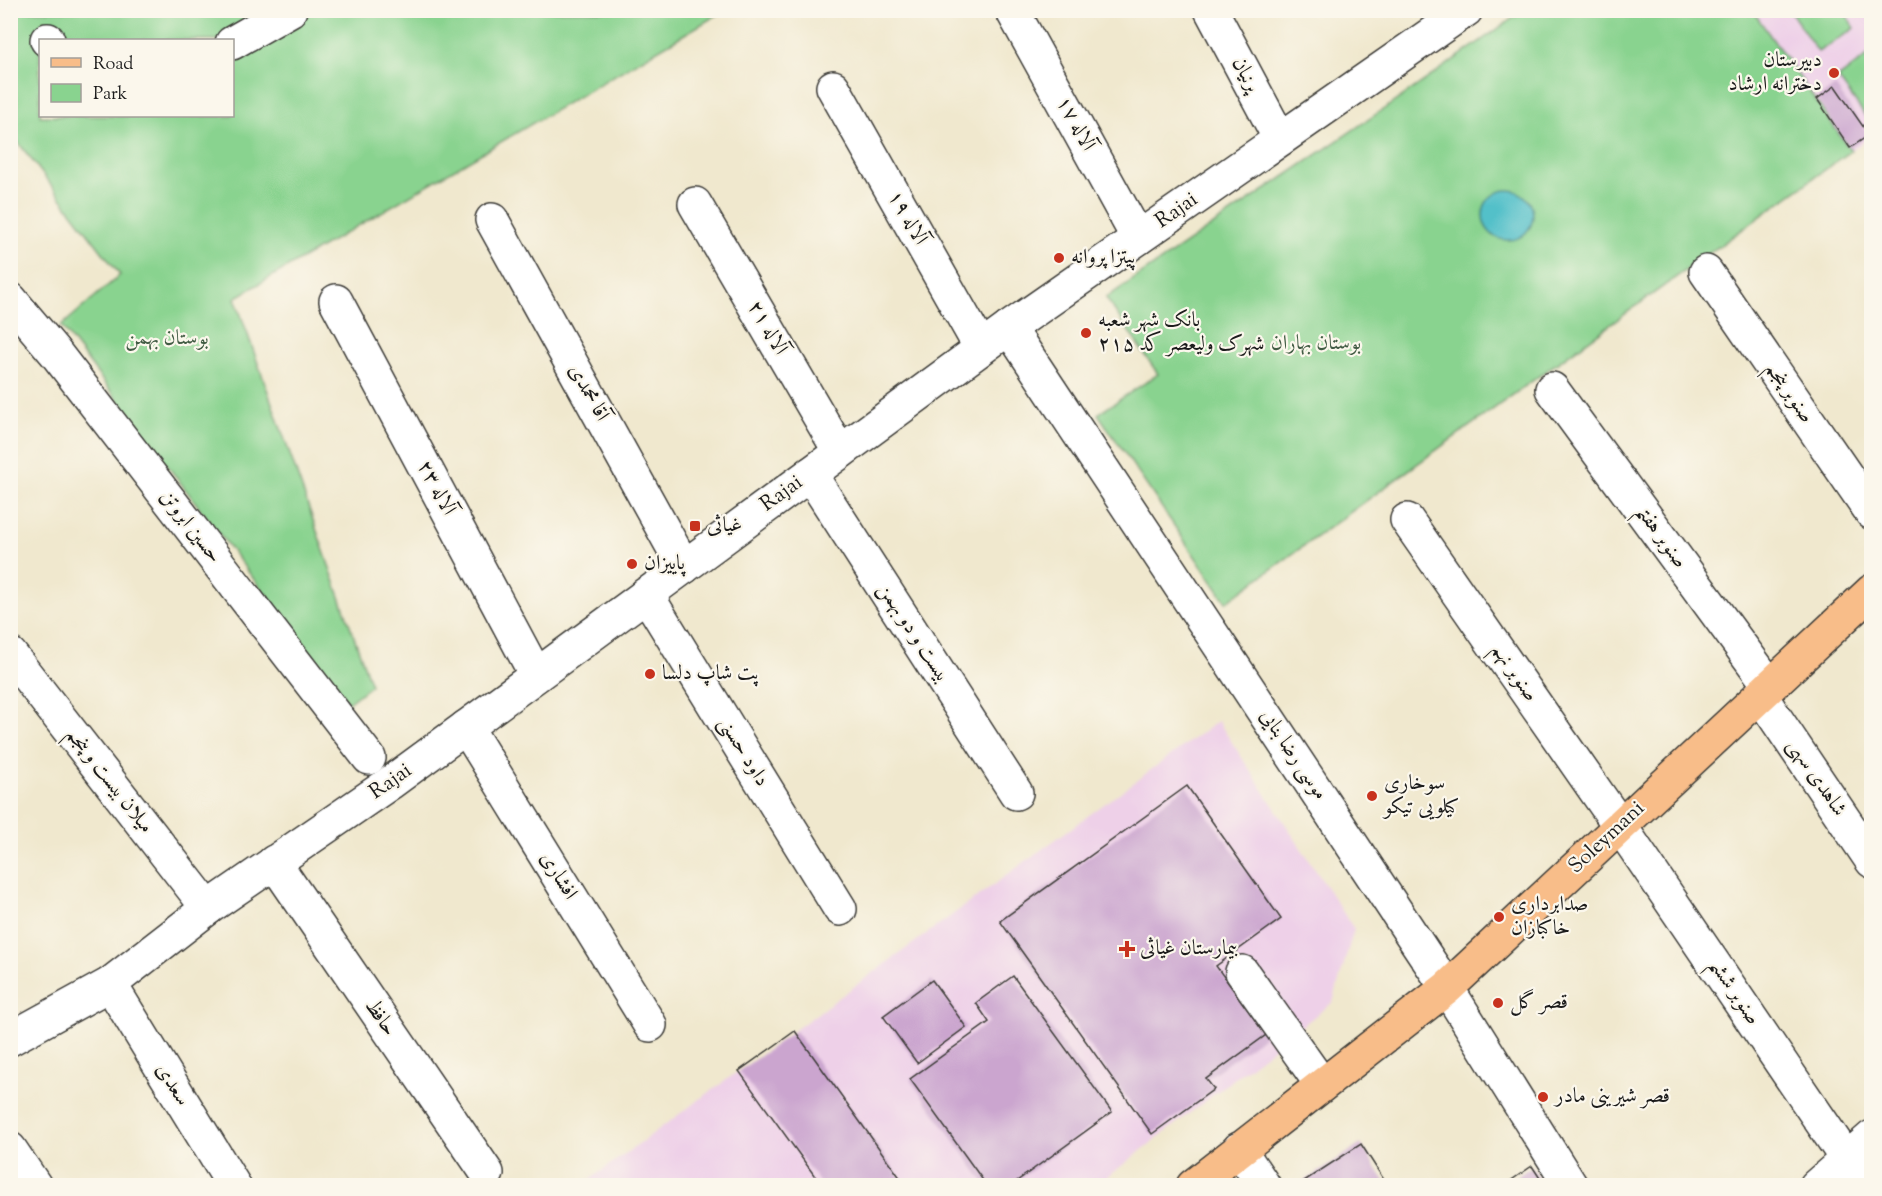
<svg xmlns="http://www.w3.org/2000/svg" width="1882" height="1196" font-family="'Sorts Mill Goudy',Amiri,serif">
<style>
.built{fill:#eed0e8}
.green{fill:#89d38f;stroke:#527856;stroke-width:1.5;fill-rule:evenodd}
.water{fill:#52c0c9;stroke:#376e72;stroke-width:1.5}
.building{fill:#cba5cf}
.lines{fill:none;stroke-linecap:round;stroke-linejoin:round}
.minor-casing{stroke:#3c3b37;stroke-width:36}
.major-casing{stroke:#3c3b37;stroke-width:36}
.minor{stroke:#fff;stroke-width:33}
.major{stroke:#f8bd89;stroke-width:33}
.poi-dot{fill:#c8321e;stroke:#fbf7ec;stroke-width:2}
.labels{text-anchor:middle;dominant-baseline:central;stroke-width:4.5;stroke-linejoin:round;paint-order:stroke}
.poi-label{font-size:21px;fill:#1c1c1c;stroke:#fbf7ec;text-anchor:start}
.street-label{font-size:21px;fill:#1c1c1c;stroke:#fbf7ec}
.park-label{font-size:21px;fill:#425c44;stroke:#fbf7ec}
</style>
<rect width="100%" height="100%" fill="#fbf7ec"/>
<filter id="ink" filterUnits="userSpaceOnUse"><feTurbulence type="fractalNoise" baseFrequency=".0167" numOctaves="2"/><feDisplacementMap in="SourceGraphic" scale="12" xChannelSelector="R" yChannelSelector="G"/><feConvolveMatrix kernelMatrix="1 2 1 2 8 2 1 2 1" color-interpolation-filters="sRGB"/></filter>
<filter id="wash" filterUnits="userSpaceOnUse"><feTurbulence type="fractalNoise" baseFrequency=".008" numOctaves="4" result="noise"/><feDisplacementMap in="SourceGraphic" scale="24" xChannelSelector="R" yChannelSelector="G"/><feGaussianBlur stdDeviation="1.35" result="paint"/><feColorMatrix in="noise" values="0 0 0 0 0 0 0 0 0 0 0 0 0 0 0 0 0 1.4 0 .05"/><feComposite in="paint" operator="in"/></filter>
<g filter="url(#wash)">
<rect width="100%" height="100%" fill="#f0e8ce"/>
<g class="built">
<path d="M1753 11H1871V136L1851 151Z"/>
<path d="M1218 721 1354 929 1333 1002 1097 1185 581 1186Z"/>
</g>
<g class="green">
<path d="M11 11H724L235 298 371 685 348 703 61 326 120 275 11 133ZM40 40H232V116H40Z"/>
<path d="M1523 11H1753L1851 151 1226 602 1098 414 1158 374 1106 298 1397 100Z"/>
<path d="M1790 11H1843L1855 28 1818 52Z"/>
<path d="M1871 53V124L1838 78Z"/>
</g>
<circle class="water" cx="1508" cy="215" r="25"/>
<g id="blocks">
<g class="building">
<path d="M1835 86 1869 135 1850 148 1817 99Z"/>
<path d="M1187 786 1281 919 1216 966 1266 1035 1206 1079 1214 1089 1152 1134 1000 921Z"/>
<path d="M1013 976 1112 1112 1010 1186H987L910 1079 989 1022 976 1003Z"/>
<path d="M932 980 966 1027 917 1063 883 1016Z"/>
<path d="M795 1031 906 1186H822L739 1071Z"/>
<path d="M1361 1144 1388 1186H1303L1301 1183Z"/>
<path d="M1532 1166 1545 1186H1503Z"/>
</g>
</g>
</g>
<g filter="url(#ink)">
<use href="#blocks" fill-opacity="0" stroke="#3c3b37" stroke-width="1.5"/>
<g class="lines">
<defs>
<g id="minor">
<path d="M1012 10 1138 238"/>
<path d="M1211 10 1280 139"/>
<path d="M47 40H48"/>
<path d="M232 43 290 10"/>
<path d="M833 87 981 348"/>
<path d="M695 204 840 452"/>
<path d="M492 220 684 567"/>
<path d="M1706 272 1872 513"/>
<path d="M10 299 54 351 369 758"/>
<path d="M336 301 536 675"/>
<path d="M1009 328 1447 988 1571 1186"/>
<path d="M1552 389 1770 686"/>
<path d="M810 474 1016 793"/>
<path d="M1407 520 1620 826 1865 1186"/>
<path d="M646 594 840 909"/>
<path d="M10 654 208 908"/>
<path d="M1760 695 1872 861"/>
<path d="M466 727 650 1025"/>
<path d="M274 862 487 1173"/>
<path d="M1242 972 1322 1085"/>
<path d="M110 984 234 1186"/>
<path d="M10 1039 110 984 208 908 390 783 1009 328 1466 10"/>
<path d="M10 1149 35 1186"/>
<path d="M1239 1149 1264 1186"/>
<path d="M1816 1186 1872 1137"/>
</g>
<path id="major" d="M1193 1186 1447 988 1872 591"/>
</defs>
<use href="#minor" class="minor-casing"/>
<use href="#major" class="major-casing"/>
<use href="#minor" class="minor"/>
<use href="#major" class="major"/>
</g>
</g>
<g class="poi-dot">
<circle cx="1834" cy="73" r="6"/>
<circle cx="1059" cy="258" r="6"/>
<circle cx="1086" cy="333" r="6"/>
<rect x="689" y="520" width="12" height="12" rx="3"/>
<circle cx="632" cy="564" r="6"/>
<circle cx="650" cy="674" r="6"/>
<circle cx="1372" cy="796" r="6"/>
<circle cx="1499" cy="917" r="6"/>
<path d="M1124 940h6v6h6v6h-6v6h-6v-6h-6v-6h6z"/>
<circle cx="1498" cy="1003" r="6"/>
<circle cx="1543" cy="1097" r="6"/>
</g>
<g class="labels">
<g class="poi-label">
<text x="1822" y="61" text-anchor="end">دبیرستان<tspan x="1822" dy="24">دخترانه ارشاد</tspan></text>
<text x="1071" y="258">پیتزا پروانه</text>
<text x="1098" y="321">بانک شهر شعبه<tspan x="1098" dy="24">شهرک ولیعصر کد ۲۱۵</tspan></text>
<text x="707" y="526">غیاثی</text>
<text x="644" y="564">پاییزان</text>
<text x="662" y="674">پت شاپ دلسا</text>
<text x="1384" y="784">سوخاری<tspan x="1384" dy="24">کیلویی تیکو</tspan></text>
<text x="1511" y="905">صدابرداری<tspan x="1511" dy="24">خاکبازان</tspan></text>
<text x="1140" y="949">بیمارستان غیاثی</text>
<text x="1510" y="1003">قصر گل</text>
<text x="1555" y="1097">قصر شیرینی مادر</text>
</g>
<g class="street-label">
<text transform="translate(1245 75) rotate(62)">پرنیان</text>
<text transform="translate(1075 124) rotate(61)">آلاله ۱۷</text>
<text transform="translate(1177 211) rotate(-35)">Rajai</text>
<text transform="translate(907 218) rotate(60)">آلاله ۱۹</text>
<text transform="translate(767 328) rotate(60)">آلاله ۲۱</text>
<text transform="translate(588 393) rotate(61)">آقا محمدی</text>
<text transform="translate(1789 393) rotate(55)">صنوبر پنجم</text>
<text transform="translate(436 488) rotate(62)">آلاله ۲۳</text>
<text transform="translate(782 494) rotate(-36)">Rajai</text>
<text transform="translate(190 527) rotate(52)">حسین ابروتن</text>
<text transform="translate(1661 537) rotate(54)">صنوبر هفتم</text>
<text transform="translate(913 633) rotate(57)">بیست و دو بهمن</text>
<text transform="translate(1514 673) rotate(55)">صنوبر نهم</text>
<text transform="translate(743 752) rotate(58)">داود حسنی</text>
<text transform="translate(1293 755) rotate(56)">موسی رضا بنایی</text>
<text transform="translate(1816 778) rotate(56)">شاهدی سهی</text>
<text transform="translate(109 781) rotate(52)">میلان بیست و پنجم</text>
<text transform="translate(391 782) rotate(-35)">Rajai</text>
<text transform="translate(1607 838) rotate(-43)">Soleymani</text>
<text transform="translate(558 876) rotate(58)">افشاری</text>
<text transform="translate(1734 992) rotate(56)">صنوبر ششم</text>
<text transform="translate(380 1018) rotate(55)">حافظ</text>
<text transform="translate(172 1085) rotate(58)">سعدی</text>
</g>
<g class="park-label">
<text x="167" y="339">بوستان بهمن</text>
<text x="1316" y="344">بوستان بهاران</text>
</g>
</g>
<rect width="1882" height="1196" fill="none" stroke="#fbf7ec" stroke-width="36"/>
<rect x="39" y="39" width="195" height="78" fill="#fbf7ec" stroke="#a29f99" stroke-width="1.5"/>
<rect x="51" y="58" width="30" height="9" fill="#f8bd89" stroke="#a29f99" stroke-width="1.5"/>
<text x="93" y="69" font-size="18" fill="#1c1c1c">Road</text>
<rect x="51" y="84" width="30" height="18" fill="#89d38f" stroke="#a29f99" stroke-width="1.5"/>
<text x="93" y="99" font-size="18" fill="#1c1c1c">Park</text>
</svg>
